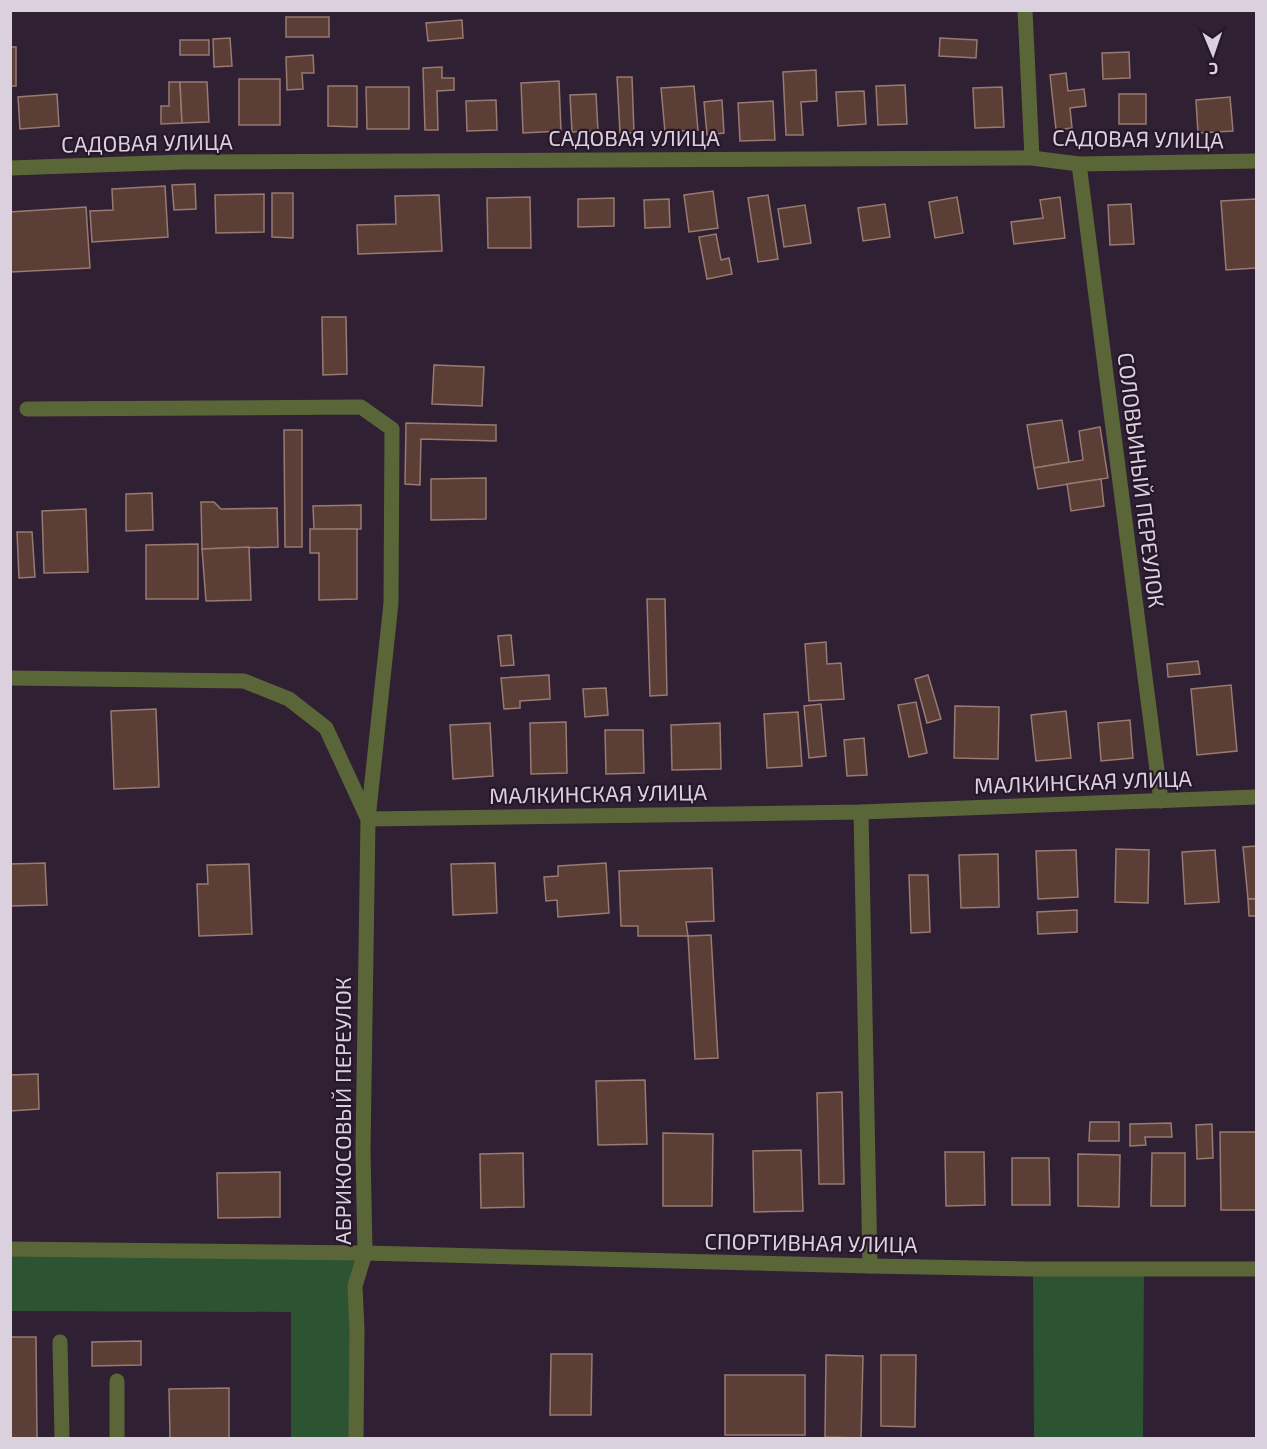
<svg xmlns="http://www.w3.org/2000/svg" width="1267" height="1449" font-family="'Exo 2',sans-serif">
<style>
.green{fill:#2c5433}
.building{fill:#5b3f36;stroke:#997a70;stroke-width:1.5}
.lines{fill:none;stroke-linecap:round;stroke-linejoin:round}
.minor{stroke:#5b6638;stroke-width:15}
.labels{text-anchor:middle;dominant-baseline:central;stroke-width:4.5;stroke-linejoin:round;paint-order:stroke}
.street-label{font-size:22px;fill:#dbd1de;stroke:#26172a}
</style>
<rect width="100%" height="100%" fill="#302034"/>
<g class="green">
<path d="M11 1249 365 1253 355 1286 356 1438H291V1312L11 1311Z"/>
<path d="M1144 1268 1143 1438H1034L1033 1269Z"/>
</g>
<g class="building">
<rect x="286" y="17" width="43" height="20"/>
<path d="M462 20 463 38 428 41 426 23Z"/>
<path d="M230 38 232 66 214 67 213 39Z"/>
<path d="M940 38 977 40 976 58 939 56Z"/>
<rect x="180" y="40" width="29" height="15"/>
<rect x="10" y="47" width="6" height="39"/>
<path d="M1129 52 1130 78 1103 79 1102 53Z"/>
<path d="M313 55 314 73H302L303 89 287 90 286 57Z"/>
<path d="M442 67V78H454V90L437 91 438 130H425L423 68Z"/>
<path d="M816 70 817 101 801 102 803 135H786L783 72Z"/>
<path d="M1066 73 1068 91 1084 89 1086 106 1070 108 1072 128 1056 130 1050 75Z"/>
<path d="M617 77H632L634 133H620Z"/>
<rect x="239" y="79" width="41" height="46"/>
<path d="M559 81 561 131 523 133 521 83Z"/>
<path d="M169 82H180L182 123 161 124V106H169Z"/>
<path d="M180 82H207L209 122 182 123Z"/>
<path d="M905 85 907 124 878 125 876 86Z"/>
<path d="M328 86H357V127L328 126Z"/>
<path d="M694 86 698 130 665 132 661 88Z"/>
<path d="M366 87H409V129H367Z"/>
<path d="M1002 87 1004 127 975 128 973 88Z"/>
<path d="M864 91 866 124 838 126 836 92Z"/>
<path d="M57 94 59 126 20 129 18 97Z"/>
<path d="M596 94 598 131 572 132 570 95Z"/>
<rect x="1119" y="94" width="27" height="30"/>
<path d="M1230 97 1233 131 1198 133 1196 100Z"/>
<path d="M496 100 497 130 467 131 466 101Z"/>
<path d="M722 100 724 133 707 135 704 102Z"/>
<path d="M773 101 775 140 740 141 738 103Z"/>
<path d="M195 184 196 209 174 210 172 185Z"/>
<path d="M165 186 168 237 92 242 90 211 113 210 112 189Z"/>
<path d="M713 191 718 228 689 232 684 195Z"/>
<path d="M272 193H293V238L272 237Z"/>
<path d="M264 194V232L216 233 215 195Z"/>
<path d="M439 195 442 251 358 254 357 225 396 224 395 196Z"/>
<path d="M768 195 778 259 758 262 748 198Z"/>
<path d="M530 197 531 248H488L487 198Z"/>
<path d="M957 197 963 233 935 238 929 202Z"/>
<path d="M1060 197 1065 238 1014 244 1011 222 1043 218 1040 200Z"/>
<path d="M614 198V226L578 227V199Z"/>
<path d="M669 199 670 227 645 228 644 200Z"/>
<path d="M1256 199V268L1226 270 1221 201Z"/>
<path d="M885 204 890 237 863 241 858 208Z"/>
<path d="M1131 204 1134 244 1110 245 1108 205Z"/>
<path d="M805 205 811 243 784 247 778 209Z"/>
<path d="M86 207 90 268 11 272 10 212Z"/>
<path d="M716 234 721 260 729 258 732 274 707 279 699 237Z"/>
<path d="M322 317H346L347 374 323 375Z"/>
<path d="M434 365 484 367 482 406 432 404Z"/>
<path d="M1062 420 1069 462 1034 468 1027 425Z"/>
<path d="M406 423 496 425V441L421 439 420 485 405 484Z"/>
<path d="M1100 427 1108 478 1038 489 1034 468 1083 460 1079 431Z"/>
<path d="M284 430H302V547H285Z"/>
<path d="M486 478V519L431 520V479Z"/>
<path d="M1101 479 1104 506 1071 511 1067 484Z"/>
<path d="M152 493 153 530 126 531V494Z"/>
<path d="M201 502H214L221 509 277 508 278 547 202 549Z"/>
<path d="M361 505V529L314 530 313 506Z"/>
<path d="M86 509 88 572 44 573 42 511Z"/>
<path d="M310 529H357V599L319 600V553H310Z"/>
<path d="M17 532H32L35 577 19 578Z"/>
<path d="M198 544V599H146V545Z"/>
<path d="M249 547 251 600 206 601 202 549Z"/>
<path d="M647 599H665L667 695 650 696Z"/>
<path d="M511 635 514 665 501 666 498 636Z"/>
<path d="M826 642 827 664 841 663 844 699 809 701 805 644Z"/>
<path d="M1198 661 1200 674 1168 677 1167 664Z"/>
<path d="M549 675 550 699 520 701V708L504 709 501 678Z"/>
<path d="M928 675 941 719 927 723 915 679Z"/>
<path d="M1231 685 1237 751 1197 755 1191 689Z"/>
<path d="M606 688 608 715 585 717 583 689Z"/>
<path d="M916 702 927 753 909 757 898 705Z"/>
<path d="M821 704 826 756 809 758 804 706Z"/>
<path d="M955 706 999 707 998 759 954 758Z"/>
<path d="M156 709 159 787 114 789 111 711Z"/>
<path d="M1066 711 1071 758 1036 761 1031 715Z"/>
<path d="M798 712 802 766 767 768 764 714Z"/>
<path d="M1130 720 1133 758 1101 761 1098 723Z"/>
<path d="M566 722 567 773 531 774 530 723Z"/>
<path d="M490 723 493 776 453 779 450 725Z"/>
<path d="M720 723 721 769 672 770 671 725Z"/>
<path d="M605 730H643L644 773 606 774Z"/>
<path d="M864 738 867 775 847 776 844 740Z"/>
<path d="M1256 846V899H1248L1243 847Z"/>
<path d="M1116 849 1149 850 1148 903 1115 902Z"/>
<path d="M1076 850 1078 897 1038 899 1036 851Z"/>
<path d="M1215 850 1219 902 1185 904 1182 852Z"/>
<path d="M998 854 999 907 961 908 959 855Z"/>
<path d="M45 863 47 905 10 906V864Z"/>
<path d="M495 863 497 913 453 915 451 864Z"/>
<path d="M606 863 609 913 558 917 557 900 546 901 544 877 558 876V866Z"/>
<path d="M249 864 252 934 199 936 197 884H208L207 865Z"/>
<path d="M712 868 714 921 686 922 688 936H638V926H621L619 871Z"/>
<path d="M909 875H928L930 932 911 933Z"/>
<path d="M1248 899H1256V916H1249Z"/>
<path d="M1077 910V932L1038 934 1037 912Z"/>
<path d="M711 935 718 1058 695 1059 688 936Z"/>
<path d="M38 1074 39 1109 10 1111V1075Z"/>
<path d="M645 1080 647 1144 598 1145 596 1081Z"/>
<path d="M842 1092 844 1184H819L817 1093Z"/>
<path d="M1090 1122H1119V1141H1089Z"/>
<path d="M1171 1123 1172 1137H1145L1146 1145 1130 1146V1124Z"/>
<path d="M1212 1124 1213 1158 1197 1159 1196 1125Z"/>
<path d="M1220 1132H1256V1210H1221Z"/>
<path d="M663 1133 713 1134 712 1206H663Z"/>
<path d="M801 1150 803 1211 754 1212 753 1151Z"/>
<path d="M945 1152H984L985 1205 946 1206Z"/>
<path d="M523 1153 524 1207 481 1208 480 1154Z"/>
<path d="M1152 1153H1185V1206H1151Z"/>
<path d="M1078 1154 1120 1155 1119 1207 1078 1206Z"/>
<path d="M1012 1158H1049L1050 1205H1012Z"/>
<path d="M280 1172V1217L218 1218 217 1173Z"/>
<path d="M10 1337H36L37 1438H10Z"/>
<path d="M141 1341V1365L92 1366V1342Z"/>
<path d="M551 1354H592L591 1415H550Z"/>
<path d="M826 1355 863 1356 861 1438 825 1437Z"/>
<path d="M881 1355H916L915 1427 881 1426Z"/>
<rect x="725" y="1375" width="80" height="60"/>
<path d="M229 1388V1438H170L169 1389Z"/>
</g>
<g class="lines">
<g class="minor">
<path d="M1025 10 1032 158"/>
<path d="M1079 164 1161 801"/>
<path d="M10 168 184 162 1032 158 1079 164 1256 161"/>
<path d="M27 409 361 407 392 429 391 603 368 819 363 1151 365 1253 355 1286 357 1330 356 1438"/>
<path d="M10 678 244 681 289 699 326 728 368 819 861 812 1256 797"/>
<path d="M861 812 870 1266"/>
<path d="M10 1249 365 1253 870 1266 1033 1269H1256"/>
<path d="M60 1342 62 1438"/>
<path d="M117 1381V1438"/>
</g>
</g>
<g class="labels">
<g class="street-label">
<text x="634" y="137">САДОВАЯ УЛИЦА</text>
<text transform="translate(1138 138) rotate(1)">САДОВАЯ УЛИЦА</text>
<text transform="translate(147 142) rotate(-1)">САДОВАЯ УЛИЦА</text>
<text transform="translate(1142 480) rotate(83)">СОЛОВЬИНЫЙ ПЕРЕУЛОК</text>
<text transform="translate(1083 781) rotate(-2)">МАЛКИНСКАЯ УЛИЦА</text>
<text transform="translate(598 793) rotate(-1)">МАЛКИНСКАЯ УЛИЦА</text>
<text transform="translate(342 1111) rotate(-90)">АБРИКОСОВЫЙ ПЕРЕУЛОК</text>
<text transform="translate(811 1242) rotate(1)">СПОРТИВНАЯ УЛИЦА</text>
</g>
</g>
<rect width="1267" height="1449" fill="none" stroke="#dbd1de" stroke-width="24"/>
<g transform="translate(1213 54) rotate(178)" stroke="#26172a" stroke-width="4.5" paint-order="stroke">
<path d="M0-4.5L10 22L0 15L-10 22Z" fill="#dbd1de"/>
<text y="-9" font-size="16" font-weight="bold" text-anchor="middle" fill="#dbd1de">С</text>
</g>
</svg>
